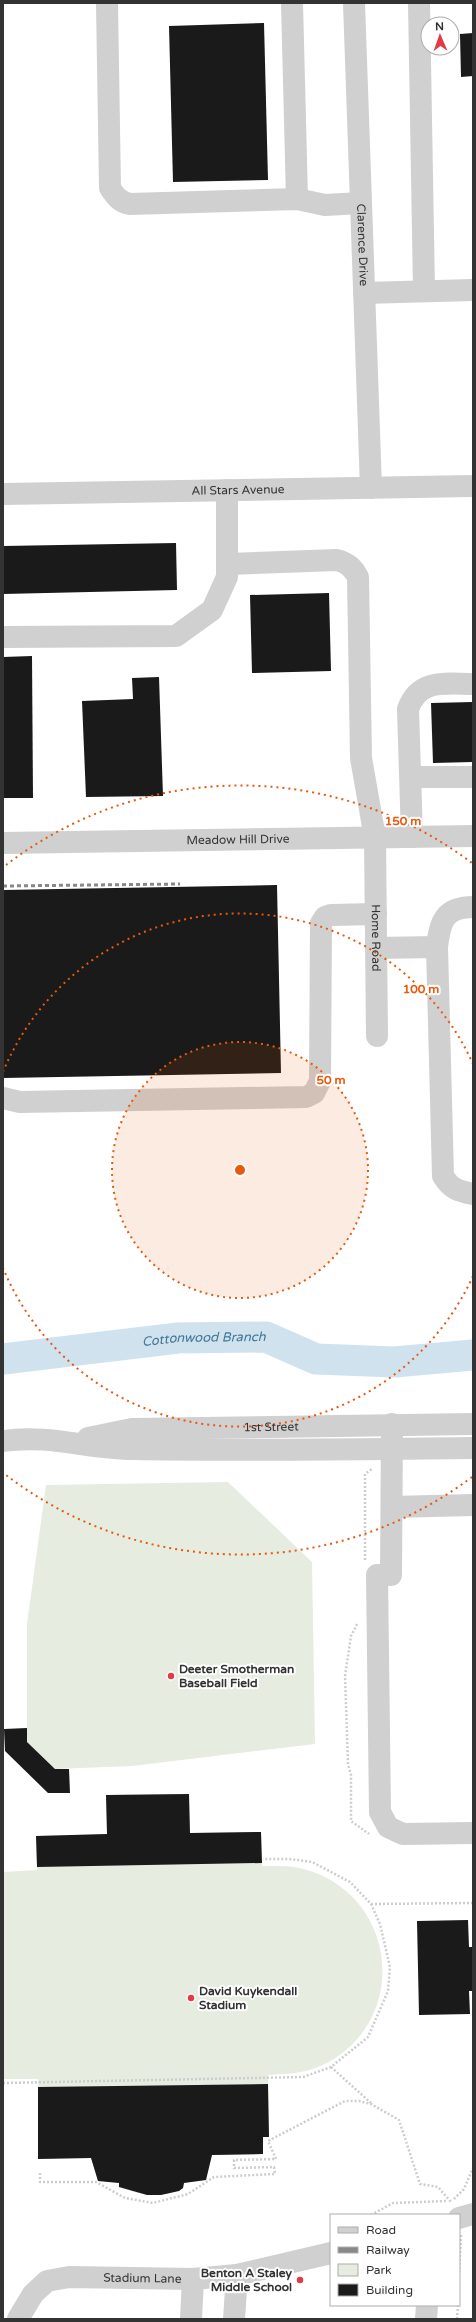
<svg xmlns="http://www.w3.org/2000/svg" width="476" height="2322" font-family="'Varela Round',sans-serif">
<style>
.green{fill:#e6ecdf}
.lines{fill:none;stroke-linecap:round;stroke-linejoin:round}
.river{stroke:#cfe2ee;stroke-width:31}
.building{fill:#1a1a1a}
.path{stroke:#cdcdcd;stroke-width:2.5;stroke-dasharray:2 2;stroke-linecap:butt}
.minor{stroke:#d0d0d0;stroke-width:22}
.rail{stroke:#888;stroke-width:3;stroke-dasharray:4 3;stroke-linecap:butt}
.ring{fill:none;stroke:#e8590c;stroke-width:2;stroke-dasharray:2 4}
.poi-dot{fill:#e63946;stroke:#fff;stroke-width:1.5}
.labels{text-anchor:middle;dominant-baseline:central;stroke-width:4;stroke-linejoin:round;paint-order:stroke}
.street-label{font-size:12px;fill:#333;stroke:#fff}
.poi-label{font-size:12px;font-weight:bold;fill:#333;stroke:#fff;text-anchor:start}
.water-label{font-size:13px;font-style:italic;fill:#3f7597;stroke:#fff}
.centre{fill:#e8590c;stroke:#fff;stroke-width:2}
.ring-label{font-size:12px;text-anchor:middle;font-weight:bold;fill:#e8590c;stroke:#fff;stroke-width:4;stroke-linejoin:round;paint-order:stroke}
</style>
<rect width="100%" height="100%" fill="#fff"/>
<g class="green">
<path d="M228 1482 312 1562 315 1744 132 1766 55 1769 27 1742V1624L46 1485Z"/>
<path d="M189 1794 190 1833 261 1832 262 1866C277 1866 293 1865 307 1870 397 1897 410 2018 327 2063 308 2073 289 2074 268 2075L269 2137H263V2154L212 2155 206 2180 184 2183 183 2188C162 2199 140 2195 119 2187V2183L98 2181 91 2158 38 2159V2079H3V1872L37 1870 36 1836 107 1834 106 1795Z"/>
</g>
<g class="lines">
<path class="river" id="s1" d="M3 1359 178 1338 266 1337 316 1359 394 1362 473 1355"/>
</g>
<g class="building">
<path d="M264 23 268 180 173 182 169 26Z"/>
<path d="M473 33V76L461 77 460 34Z"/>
<path d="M176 543 177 590 3 594V546Z"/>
<path d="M329 593 331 671 252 673 250 595Z"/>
<path d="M32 656 33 798H3V657Z"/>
<path d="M159 677 163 796 86 797 82 701 133 699 132 678Z"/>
<path d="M473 702V762L433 763 431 703Z"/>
<path d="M277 885 281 1073 3 1078V890Z"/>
<path d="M27 1728V1742L55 1769H69L70 1793H48L5 1751 4 1729Z"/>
<path d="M189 1794 190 1833 261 1832 262 1863 37 1867 36 1836 107 1834 106 1795Z"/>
<path d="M468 1920 469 1947H473V1991H469L470 2014 419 2015 417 1921Z"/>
<path d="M268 2084 269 2137H263V2154L212 2155 206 2180 184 2183 183 2188 179 2191 161 2195H147L119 2187V2183L98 2181 91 2158 38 2159V2087Z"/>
</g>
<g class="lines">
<g class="path">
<path d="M365 1560V1474L372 1469"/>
<path d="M357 1624 351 1636 345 1676 348 1764 351 1775V1821L369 1834"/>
<path d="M371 1904 473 1903"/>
<path d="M331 2067 371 2103"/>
<path d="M3 2083 303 2077 331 2067 368 2037 388 1991 390 1967 380 1924 371 1904 350 1882 312 1862 289 1859H263"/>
<path d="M40 2173V2182H96L125 2198 153 2203 188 2194 214 2177 275 2174 274 2167 234 2168V2160L276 2159 268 2141 345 2101H359L371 2104 399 2120 420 2184 438 2187 451 2202"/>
<path d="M454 2199 464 2189 473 2168"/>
<path d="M371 2215 393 2203 447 2201"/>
<path d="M459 2273 461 2235"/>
<path d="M457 2319 458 2305"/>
</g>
<g class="minor">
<path d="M107 3 110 188C116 197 120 202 130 204L297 199 325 205 361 203"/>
<path d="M292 3 297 199"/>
<path id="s2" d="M354 3 371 488"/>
<path d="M419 3 424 291"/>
<path d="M364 293 473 290"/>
<path id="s3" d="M3 494 473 486"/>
<path id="s4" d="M228 564 337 560C348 563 353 568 358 577L361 758 375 838 377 1036"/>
<path d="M3 637 176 636 212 610 227 577V490"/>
<path d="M411 777H473"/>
<path d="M412 837 408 709C419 678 446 684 473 684"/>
<path id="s5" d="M3 843 473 836"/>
<path d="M473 907C444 907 440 922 437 947L443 1176C451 1189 458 1191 473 1194"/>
<path d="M376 948 437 947"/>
<path d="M3 1098 20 1102 306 1097 314 1093 320 1081 321 923 325 917 331 915 376 914"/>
<path d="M392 1424 391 1575H377L380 1812 388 1827 403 1834 473 1833"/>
<path id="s6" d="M88 1438 132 1429 473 1424"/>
<path d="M3 1441C49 1434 89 1449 133 1449 246 1451 360 1449 473 1448"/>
<path d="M392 1507 473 1505"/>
<path d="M459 2218 473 2214"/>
<path id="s7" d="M18 2319 33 2294 47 2281 69 2277 193 2279 237 2275 331 2253"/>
<path d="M191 2319 193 2279"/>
<path d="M234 2319 237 2275"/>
<path d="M426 2319 427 2305"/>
</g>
<path class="rail" d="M3 886 180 884"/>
</g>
<circle cx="240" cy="1170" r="128" fill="#e8590c" fill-opacity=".12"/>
<g class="ring">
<circle cx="240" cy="1170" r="128"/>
<path d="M473 1276A256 256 0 0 1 3 1268M3 1072A256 256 0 0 1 473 1064"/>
<path d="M472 1477A385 385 0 0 1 6 1475M6 865A385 385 0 0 1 472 863"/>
</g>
<g class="poi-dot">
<circle cx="171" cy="1676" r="4"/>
<circle cx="191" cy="1998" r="4"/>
<circle cx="300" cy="2280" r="4"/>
</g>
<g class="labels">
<g class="street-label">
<text stroke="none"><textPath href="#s2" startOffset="242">Clarence Drive</textPath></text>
<text stroke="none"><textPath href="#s3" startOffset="235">All Stars Avenue</textPath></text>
<text stroke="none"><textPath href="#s5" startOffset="235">Meadow Hill Drive</textPath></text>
<text stroke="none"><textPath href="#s4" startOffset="499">Home Road</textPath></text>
<text stroke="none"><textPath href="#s6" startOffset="184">1st Street</textPath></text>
<text stroke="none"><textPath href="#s7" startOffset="144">Stadium Lane</textPath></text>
</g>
<g class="poi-label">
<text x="179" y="1669">Deeter Smotherman<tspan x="179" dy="14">Baseball Field</tspan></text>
<text x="199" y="1991">David Kuykendall<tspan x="199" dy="14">Stadium</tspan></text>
<text x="292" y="2273" text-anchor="end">Benton A Staley<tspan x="292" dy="14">Middle School</tspan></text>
</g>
<g class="water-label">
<text stroke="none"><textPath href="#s1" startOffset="202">Cottonwood Branch</textPath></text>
</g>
</g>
<circle cx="240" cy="1170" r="6" class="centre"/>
<g class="ring-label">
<text x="403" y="825">150 m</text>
<text x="421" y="993">100 m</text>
<text x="331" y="1084">50 m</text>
</g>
<rect width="476" height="2322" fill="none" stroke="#333333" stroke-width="8"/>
<rect x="330" y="2214" width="130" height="92" fill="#ffffff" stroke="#adadad"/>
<rect x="338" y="2227" width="20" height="6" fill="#d0d0d0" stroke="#adadad"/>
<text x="366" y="2234" font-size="12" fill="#333333">Road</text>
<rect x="338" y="2247" width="20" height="6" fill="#888888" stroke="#adadad"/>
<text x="366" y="2254" font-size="12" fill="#333333">Railway</text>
<rect x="338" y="2264" width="20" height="12" fill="#e6ecdf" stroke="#adadad"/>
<text x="366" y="2274" font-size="12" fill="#333333">Park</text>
<rect x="338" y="2284" width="20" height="12" fill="#1a1a1a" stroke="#adadad"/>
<text x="366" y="2294" font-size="12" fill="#333333">Building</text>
<g transform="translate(440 36) rotate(358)"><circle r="19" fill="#ffffff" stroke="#adadad"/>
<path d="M0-3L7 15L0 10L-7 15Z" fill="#e63946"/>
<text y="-6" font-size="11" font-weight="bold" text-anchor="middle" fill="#333333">N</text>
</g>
</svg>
